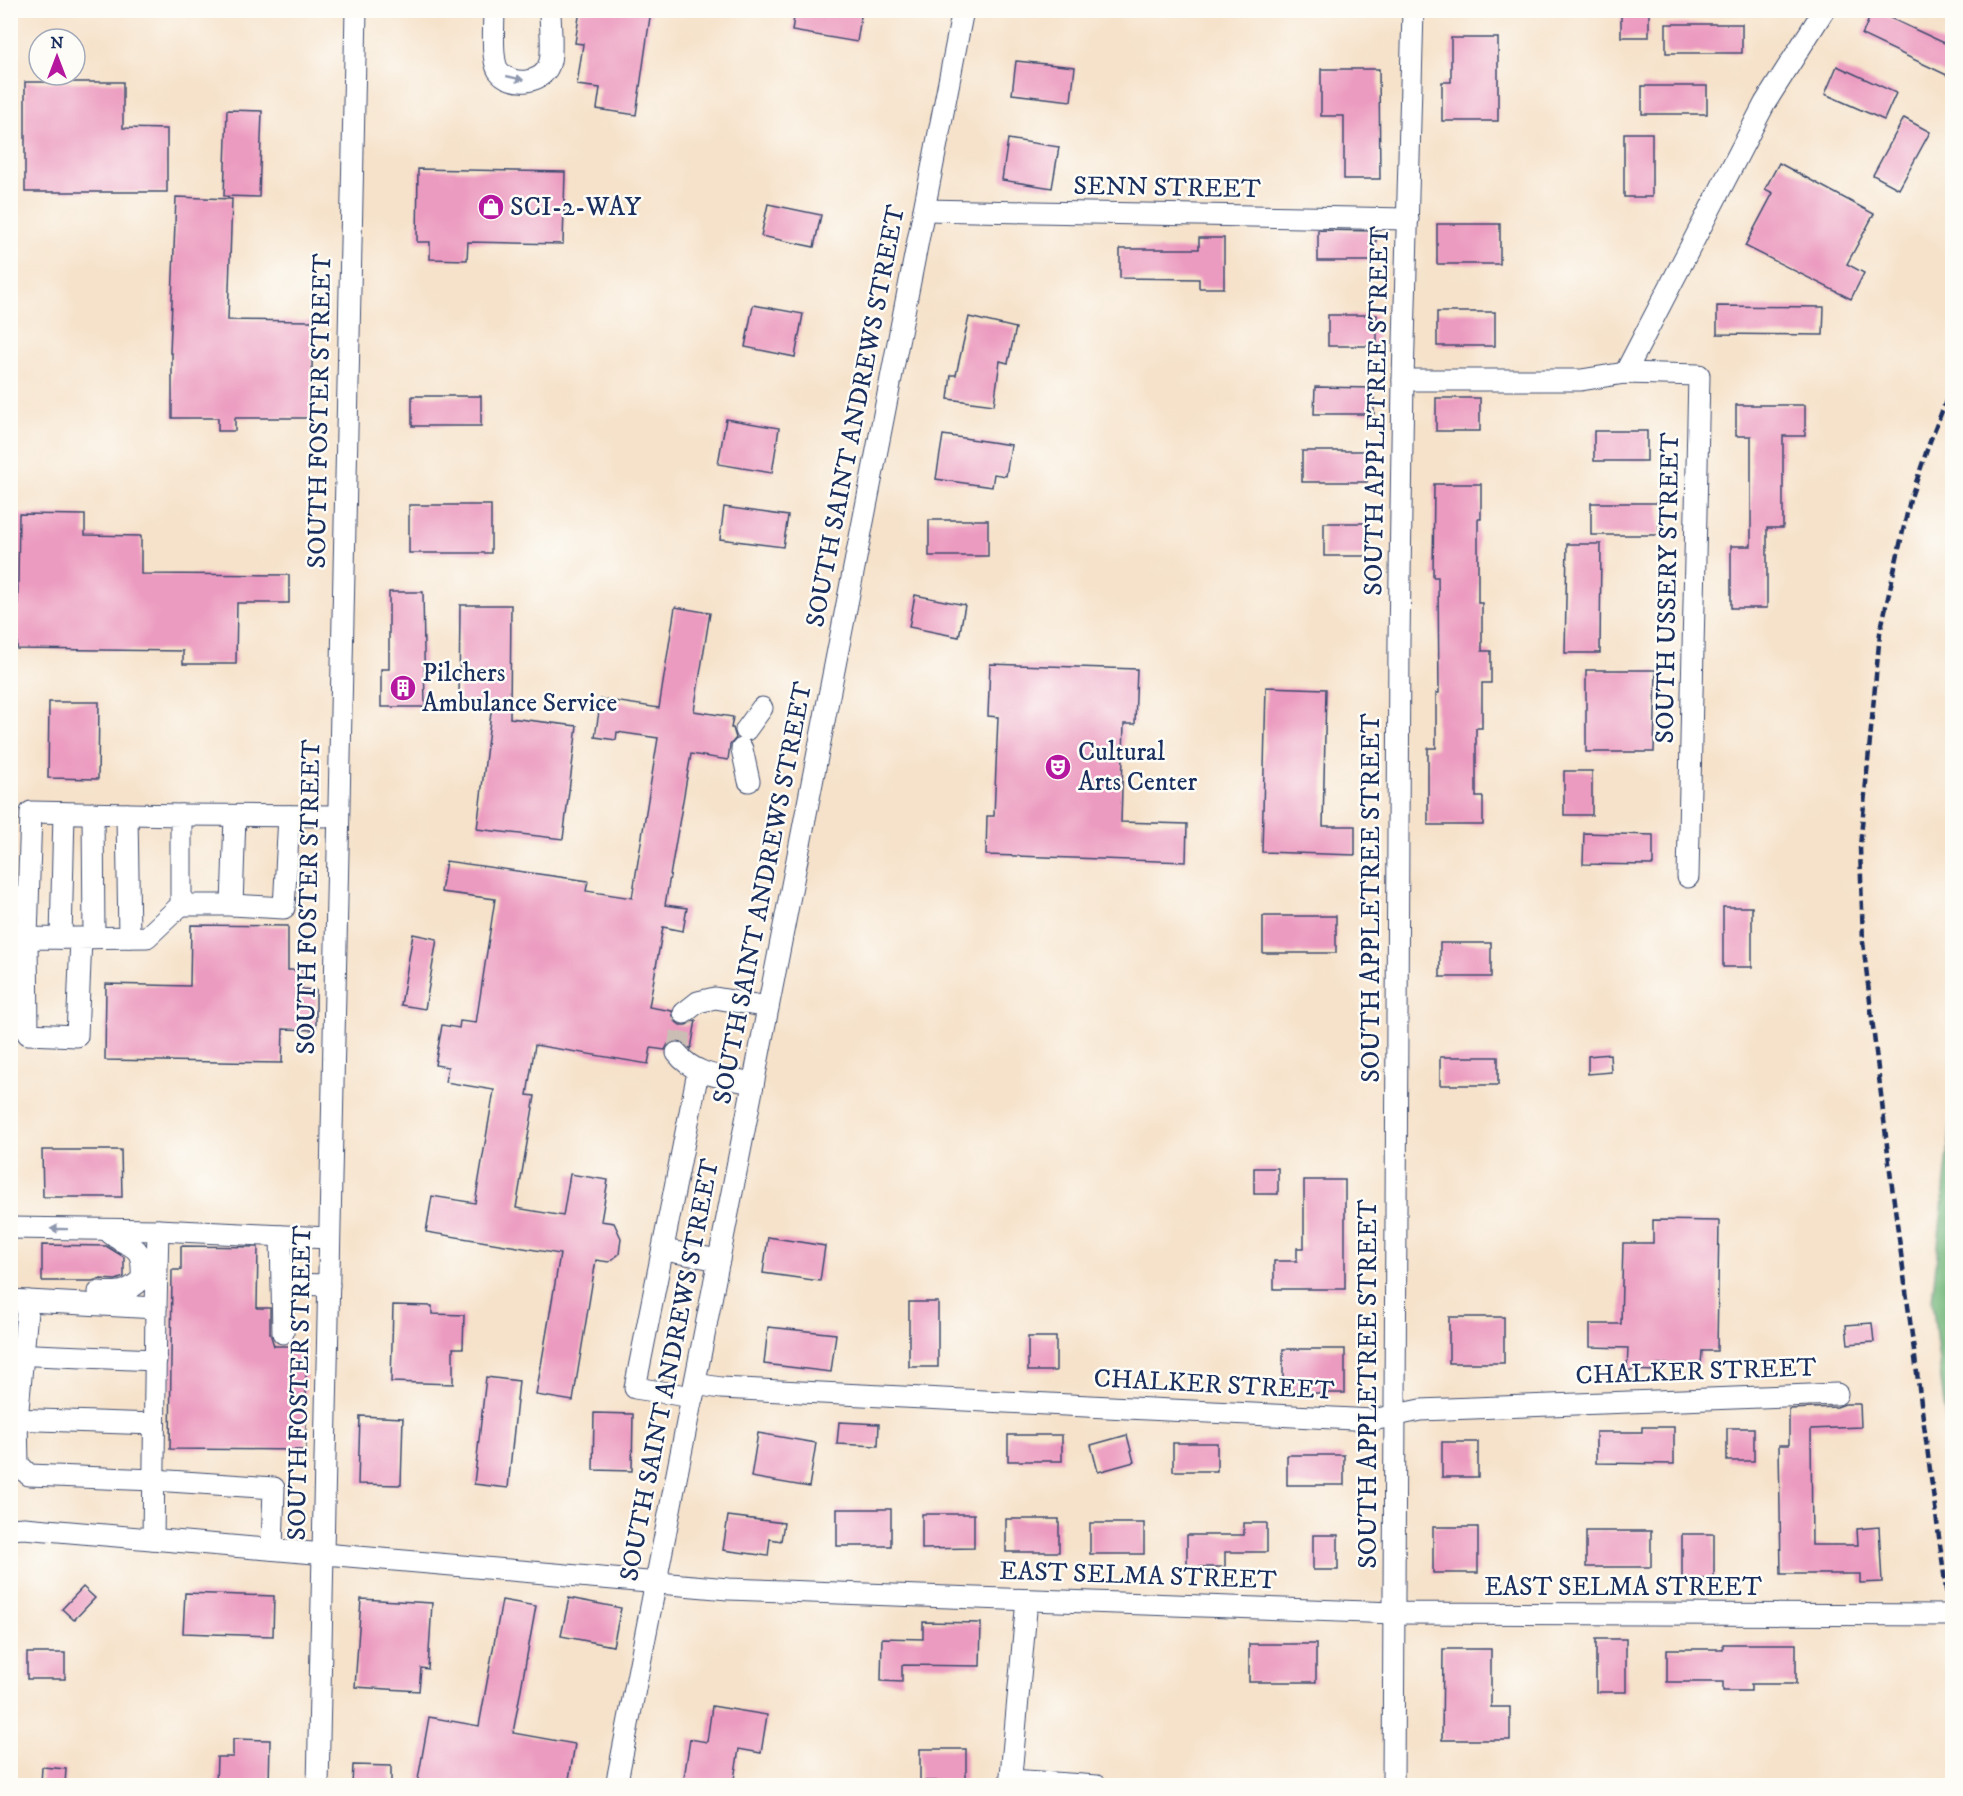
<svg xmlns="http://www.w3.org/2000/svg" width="1963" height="1796" font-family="'IM FELL DW Pica',serif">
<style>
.forest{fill:#71b579;stroke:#46726c;stroke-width:1.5}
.building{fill:#ec9bc0}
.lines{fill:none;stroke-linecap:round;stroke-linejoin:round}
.minor-tunnel{stroke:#cabeb4;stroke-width:21;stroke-dasharray:21 10;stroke-linecap:butt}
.minor-casing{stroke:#3c4a6e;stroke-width:23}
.minor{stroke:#fff;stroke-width:21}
.rail{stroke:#1b2f5e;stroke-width:4.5;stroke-dasharray:9 4.5;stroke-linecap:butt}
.oneway{fill:#8d97ae}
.labels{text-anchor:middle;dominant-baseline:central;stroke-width:5;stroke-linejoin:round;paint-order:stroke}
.street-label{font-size:26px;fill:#1b2f5e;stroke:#fdfcf7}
.poi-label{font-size:26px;fill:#1b2f5e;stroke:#fdfcf7;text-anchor:start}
</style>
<rect width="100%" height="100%" fill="#fdfcf7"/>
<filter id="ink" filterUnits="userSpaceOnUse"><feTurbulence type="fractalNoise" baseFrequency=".0167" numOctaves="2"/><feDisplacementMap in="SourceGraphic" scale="12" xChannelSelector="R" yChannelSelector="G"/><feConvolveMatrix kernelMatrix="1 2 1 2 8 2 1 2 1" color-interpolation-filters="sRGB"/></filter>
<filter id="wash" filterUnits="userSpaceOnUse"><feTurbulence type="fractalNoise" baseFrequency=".008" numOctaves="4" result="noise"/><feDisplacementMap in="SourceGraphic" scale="24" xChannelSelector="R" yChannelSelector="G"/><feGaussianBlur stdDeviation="1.35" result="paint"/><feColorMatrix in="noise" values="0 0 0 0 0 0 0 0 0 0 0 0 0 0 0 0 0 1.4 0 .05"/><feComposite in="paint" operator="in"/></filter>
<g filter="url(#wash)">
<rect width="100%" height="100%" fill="#f6e2ca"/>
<path class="forest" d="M1952 1116V1465H1951L1932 1301Z"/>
<g id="blocks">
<g class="building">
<path d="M580 10H651L636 115 597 109 600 88 577 85 583 44 575 43Z"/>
<path d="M795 10H862L857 42 792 31Z"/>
<rect x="1621" y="10" width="28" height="27"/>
<path d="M1873 10 1953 47V78L1862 35Z"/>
<rect x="1666" y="24" width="76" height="29"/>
<path d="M1451 38H1498V121H1442V82H1451Z"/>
<path d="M1016 61 1075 67 1071 101 1012 94Z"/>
<path d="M1837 66 1896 93 1884 120 1825 94Z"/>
<path d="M1321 69H1379L1380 179H1344V116H1321Z"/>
<path d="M25 82H123V128L167 129V192H25Z"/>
<rect x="1642" y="86" width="65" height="28"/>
<path d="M227 110 262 111 259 197 224 196Z"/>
<path d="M1904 118 1930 132 1899 189 1873 175Z"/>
<rect x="1624" y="133" width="28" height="64"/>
<path d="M1008 139 1059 147 1052 188 1002 180Z"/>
<path d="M1779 163 1874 214 1847 264 1864 273 1851 299 1745 246 1773 193 1765 189Z"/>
<path d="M418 169 565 172 563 244 468 242 467 260 430 259V242H417Z"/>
<path d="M176 197 232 199 228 320 313 321 311 418H235V431H218V418H172V353H170Z"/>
<path d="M768 204 821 215 814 247 761 236Z"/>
<rect x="1437" y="224" width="63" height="40"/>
<path d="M1318 230 1376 231V261H1318Z"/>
<path d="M1199 238H1224V288H1199V279L1120 278V249H1199Z"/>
<path d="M753 305 803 314 795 357 745 347Z"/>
<path d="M1717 306 1824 307 1823 335 1717 334Z"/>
<rect x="1437" y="312" width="58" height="34"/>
<rect x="1328" y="315" width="49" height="31"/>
<path d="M969 317 1016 328 1008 363 1000 361 994 405 948 399 951 375H956Z"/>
<path d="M1315 387 1374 388V414H1314Z"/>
<rect x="412" y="396" width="69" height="30"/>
<rect x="1436" y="398" width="44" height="33"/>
<path d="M1736 405H1805V436H1783V528H1767V608H1731V546H1751V436H1736Z"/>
<path d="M726 419 779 428 772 473 718 464Z"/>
<rect x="1594" y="431" width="53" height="30"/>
<path d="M943 435 1011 445 1006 476 994 474 992 487 936 479Z"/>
<rect x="1302" y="451" width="65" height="31"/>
<path d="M1434 484H1481V519H1478V603H1482V651H1491V683H1482V728H1476V797H1483V825H1428V748H1436V693H1439L1438 577H1433Z"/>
<rect x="1591" y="503" width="68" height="32"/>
<rect x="409" y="505" width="82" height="48"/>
<path d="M724 507 788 516 783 547 720 539Z"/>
<path d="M19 514 85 515V535L141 536V574L289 575V603H237L236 664H183V651L17 649Z"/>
<rect x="929" y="520" width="59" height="36"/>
<rect x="1324" y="523" width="45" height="33"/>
<path d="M1567 544H1601L1600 653H1565Z"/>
<path d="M389 592H423L425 707H381V669H389Z"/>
<path d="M915 595 965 605 959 637 909 627Z"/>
<path d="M460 605H511L510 718 577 726 563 839 477 829 492 704H459Z"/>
<path d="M675 607 710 613 694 711 733 717 731 728H733L736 738 730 745 728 760 691 754 665 905 687 908 683 931 663 927 649 1007 672 1011 674 1020 680 1025H686L696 1020 691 1049 681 1041H675L668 1044 665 1050 651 1048 648 1064 535 1045 527 1095 535 1096 516 1208 563 1216 570 1174 608 1180 601 1221 614 1223 621 1238 619 1254 609 1262 596 1260 573 1401 536 1395 560 1254 426 1232 432 1196 475 1203 494 1090 445 1082 448 1067 435 1065 442 1025 459 1028 460 1021 476 1023 495 899 441 892 446 861 588 881 586 891 632 898 658 738 617 732 616 740 595 737 601 699 659 708Z"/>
<path d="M990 664 1137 669 1135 724H1124L1121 822 1187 824 1186 862 986 855 987 816H994L998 717 988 716Z"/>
<path d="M1586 670H1656L1654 752H1586Z"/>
<path d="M1266 687 1326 689 1323 826H1355V855L1262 852Z"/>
<path d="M49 702H99L98 779 48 778Z"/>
<rect x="1564" y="771" width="28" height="44"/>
<path d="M1584 833 1653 835V865L1583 864Z"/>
<rect x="1723" y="907" width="29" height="60"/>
<rect x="1263" y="916" width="73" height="37"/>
<path d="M191 925 288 926V970H303L302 989 316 990V1030L283 1029 282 1063 105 1060 106 984 190 986Z"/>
<path d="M413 934 437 939 425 1009 401 1005Z"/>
<rect x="1440" y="943" width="51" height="34"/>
<path d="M1610 1054 1611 1072 1588 1074V1056Z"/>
<rect x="1440" y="1057" width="58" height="28"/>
<path d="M42 1150H121L122 1197H43Z"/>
<rect x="1254" y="1168" width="24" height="26"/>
<path d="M1304 1180H1345V1289H1274V1261H1297V1248H1304Z"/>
<path d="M1653 1220 1719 1221 1717 1351H1702L1701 1365 1658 1364V1371L1627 1370 1628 1348 1590 1347V1324H1621L1623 1243H1653Z"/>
<path d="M768 1237 825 1246 820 1281 763 1273Z"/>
<path d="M42 1245 106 1246 124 1257V1277L116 1280 100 1279 92 1281H42Z"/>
<path d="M181 1246 258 1247 257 1308H270V1333L274 1346H306V1450L170 1449 172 1270H181Z"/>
<rect x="909" y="1302" width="29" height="65"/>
<path d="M393 1305 432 1306V1314L464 1315 463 1348H453V1384L391 1382Z"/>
<rect x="1449" y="1317" width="55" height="46"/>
<path d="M1872 1323 1874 1342 1848 1344 1846 1325Z"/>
<path d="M768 1327 836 1334 831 1372 764 1364Z"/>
<rect x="1028" y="1337" width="28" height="34"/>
<rect x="1283" y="1349" width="62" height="44"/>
<path d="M486 1377 519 1381 508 1488 474 1484Z"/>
<path d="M1845 1404H1860L1861 1427 1811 1429 1812 1545H1858L1857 1529 1879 1527 1882 1582 1860 1583V1574H1781L1779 1445H1789V1409L1837 1407Z"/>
<path d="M594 1413 633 1414 632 1471 593 1470Z"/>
<path d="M360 1416 403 1418 401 1485 358 1484Z"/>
<path d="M839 1422 879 1424 878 1446 837 1444Z"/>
<path d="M1642 1427H1674V1464L1596 1463V1432H1642Z"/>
<rect x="1727" y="1428" width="27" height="33"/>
<path d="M758 1433 816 1443 809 1487 751 1477Z"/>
<rect x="1008" y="1435" width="54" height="26"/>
<path d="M1127 1435 1134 1462 1098 1472 1091 1445Z"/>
<rect x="1442" y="1442" width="36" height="35"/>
<rect x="1173" y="1443" width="44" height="28"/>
<rect x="1287" y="1455" width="57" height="30"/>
<rect x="837" y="1509" width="54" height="37"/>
<path d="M922 1514H974V1548L922 1549Z"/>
<path d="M728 1516 784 1523 781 1541 770 1539 768 1556 723 1550Z"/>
<rect x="1006" y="1519" width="53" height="33"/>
<rect x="1090" y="1523" width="54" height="31"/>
<path d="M1244 1523H1267V1552H1225V1567H1187V1535H1244Z"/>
<rect x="1433" y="1527" width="45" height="46"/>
<rect x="1586" y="1531" width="65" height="36"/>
<rect x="1682" y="1534" width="32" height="45"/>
<rect x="1313" y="1535" width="25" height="35"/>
<path d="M83 1587 95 1598 74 1620 62 1609Z"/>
<path d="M185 1593 274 1596 273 1636 183 1633Z"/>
<path d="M569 1598 621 1608 613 1646 561 1636Z"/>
<path d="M361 1599 432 1603 428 1669 421 1668 419 1691 355 1687Z"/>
<path d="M502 1600 536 1606 513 1733 575 1744 568 1785H417L429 1717 479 1726Z"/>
<path d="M923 1622 981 1623 980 1666 902 1665V1682L881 1681 882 1638 923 1639Z"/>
<rect x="1596" y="1639" width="30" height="53"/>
<rect x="1249" y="1644" width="67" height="38"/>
<path d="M1723 1644H1796V1684H1751V1691H1723V1682H1667V1649H1723Z"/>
<path d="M1443 1649H1491V1707H1510V1740H1442Z"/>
<rect x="27" y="1653" width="38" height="26"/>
<path d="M712 1706 767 1715 761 1753 739 1749 733 1785H683L690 1739 707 1742Z"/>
<path d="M233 1739 270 1740 269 1785H216L217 1757H233Z"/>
<rect x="920" y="1749" width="46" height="32"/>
<path d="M353 1765 391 1766V1785H352Z"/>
<path d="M42 1767 66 1769 65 1785H41Z"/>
</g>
</g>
</g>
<g filter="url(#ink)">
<use href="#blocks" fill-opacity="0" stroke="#3c4a6e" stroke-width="1.5"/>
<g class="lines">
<path class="minor-tunnel" d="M677 1053 684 1013"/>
<defs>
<g id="minor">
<path d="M494 10C494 25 491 58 498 70 511 88 546 84 550 61 553 47 550 26 550 10"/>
<path d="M924 210 1408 219"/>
<path d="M1625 373 1765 103 1824 10"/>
<path d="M1403 380H1581L1625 373 1699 375 1688 877"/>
<path d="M746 730 762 708"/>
<path d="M742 749 749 781"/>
<path d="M93 813 94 937"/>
<path d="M127 814 129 937"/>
<path d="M181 815 338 816"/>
<path d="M181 905H232L284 908 289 816"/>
<path d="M232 905 235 816"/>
<path d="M10 938C56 939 102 937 147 937L181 905V815L31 812 27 938 28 1034 77 1036 81 938"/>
<path d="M61 938 64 813"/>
<path d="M684 1013 698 1002 715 998 768 1007"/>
<path d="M677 1053C695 1077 726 1077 753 1083"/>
<path d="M10 1228 158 1230 329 1238"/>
<path d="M281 1236 283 1333"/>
<path d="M664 1250 719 1260"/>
<path d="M283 1284 329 1285"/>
<path d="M99 1292C119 1293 126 1294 142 1279 144 1238 129 1252 107 1230"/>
<path d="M10 1300 156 1308 153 1539"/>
<path d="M28 1301 17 1420 18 1464 29 1475 154 1480 274 1488 272 1549"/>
<path d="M156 1308 158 1230"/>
<path d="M10 1354 156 1360"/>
<path d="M695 1384 721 1388 1373 1420 1420 1410 1837 1394"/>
<path d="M693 1397 635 1388 698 1072"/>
<path d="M10 1419 154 1424"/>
<path d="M10 1529 24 1528 728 1589 1394 1613 1952 1615"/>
<path d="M1011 1780 1097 1786"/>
<path d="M318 1786 356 10"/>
<path d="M616 1786 963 10"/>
<path d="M1010 1786 1027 1600"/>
<path d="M1393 1786 1399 640 1403 380 1413 10"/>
</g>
</defs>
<use href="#minor" class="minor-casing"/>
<use href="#minor" class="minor"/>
<path class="rail" d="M1952 386 1929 444 1910 500 1880 633 1860 847 1863 942 1891 1179 1952 1634"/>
</g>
<defs><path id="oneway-solid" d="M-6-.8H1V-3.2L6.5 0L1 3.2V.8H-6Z" transform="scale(1.5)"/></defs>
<g class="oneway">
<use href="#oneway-solid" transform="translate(515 78) rotate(13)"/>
<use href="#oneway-solid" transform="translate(59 1229) rotate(-179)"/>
</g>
</g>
<defs>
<symbol id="shop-disc" viewBox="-11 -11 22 22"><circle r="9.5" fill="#b5179e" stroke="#fdfcf7"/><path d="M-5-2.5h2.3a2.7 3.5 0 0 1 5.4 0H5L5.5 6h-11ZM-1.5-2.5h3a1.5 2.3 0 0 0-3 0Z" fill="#fff"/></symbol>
<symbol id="building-disc" viewBox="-11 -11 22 22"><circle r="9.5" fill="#b5179e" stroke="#fdfcf7"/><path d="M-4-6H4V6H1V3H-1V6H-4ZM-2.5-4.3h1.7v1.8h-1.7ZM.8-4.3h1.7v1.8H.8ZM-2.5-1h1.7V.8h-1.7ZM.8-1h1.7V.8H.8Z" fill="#fff"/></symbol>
<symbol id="theatre-disc" viewBox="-11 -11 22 22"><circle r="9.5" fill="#b5179e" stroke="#fdfcf7"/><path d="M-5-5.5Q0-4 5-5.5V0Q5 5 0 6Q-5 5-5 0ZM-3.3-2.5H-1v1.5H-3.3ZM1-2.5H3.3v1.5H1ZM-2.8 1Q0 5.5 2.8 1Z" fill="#fff"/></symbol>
</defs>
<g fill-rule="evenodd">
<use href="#shop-disc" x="476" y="192" width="30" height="30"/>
<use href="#building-disc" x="388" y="673" width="30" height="30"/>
<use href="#theatre-disc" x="1043" y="752" width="30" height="30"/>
</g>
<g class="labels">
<g class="street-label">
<text transform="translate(1167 188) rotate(1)">SENN STREET</text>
<text transform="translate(320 411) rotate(-89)">SOUTH FOSTER STREET</text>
<text transform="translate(1377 411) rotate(-89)">SOUTH APPLETREE STREET</text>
<text transform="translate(856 416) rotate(-79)">SOUTH SAINT ANDREWS STREET</text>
<text transform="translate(1668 588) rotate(-89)">SOUTH USSERY STREET</text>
<text transform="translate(763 893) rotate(-79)">SOUTH SAINT ANDREWS STREET</text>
<text transform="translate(309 897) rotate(-89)">SOUTH FOSTER STREET</text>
<text transform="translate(1371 898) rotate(-90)">SOUTH APPLETREE STREET</text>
<text transform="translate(670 1370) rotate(-79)">SOUTH SAINT ANDREWS STREET</text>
<text transform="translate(1696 1372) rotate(-2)">CHALKER STREET</text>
<text transform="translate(300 1383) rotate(-89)">SOUTH FOSTER STREET</text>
<text transform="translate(1368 1384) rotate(-90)">SOUTH APPLETREE STREET</text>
<text transform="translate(1214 1385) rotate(3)">CHALKER STREET</text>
<text transform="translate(1138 1576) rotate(2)">EAST SELMA STREET</text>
<text x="1623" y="1587">EAST SELMA STREET</text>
</g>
<g class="poi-label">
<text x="510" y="207">SCI-2-WAY</text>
<text x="422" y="673">Pilchers<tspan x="422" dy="30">Ambulance Service</tspan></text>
<text x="1078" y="752">Cultural<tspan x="1078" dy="30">Arts Center</tspan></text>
</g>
</g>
<rect width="1963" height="1796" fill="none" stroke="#fdfcf7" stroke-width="36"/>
<g transform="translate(57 57)"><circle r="28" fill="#fdfcf7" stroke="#a3aaba" stroke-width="1.5"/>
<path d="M0-4.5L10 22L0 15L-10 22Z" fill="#b5179e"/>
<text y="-9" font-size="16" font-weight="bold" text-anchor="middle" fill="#1b2f5e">N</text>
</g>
</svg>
